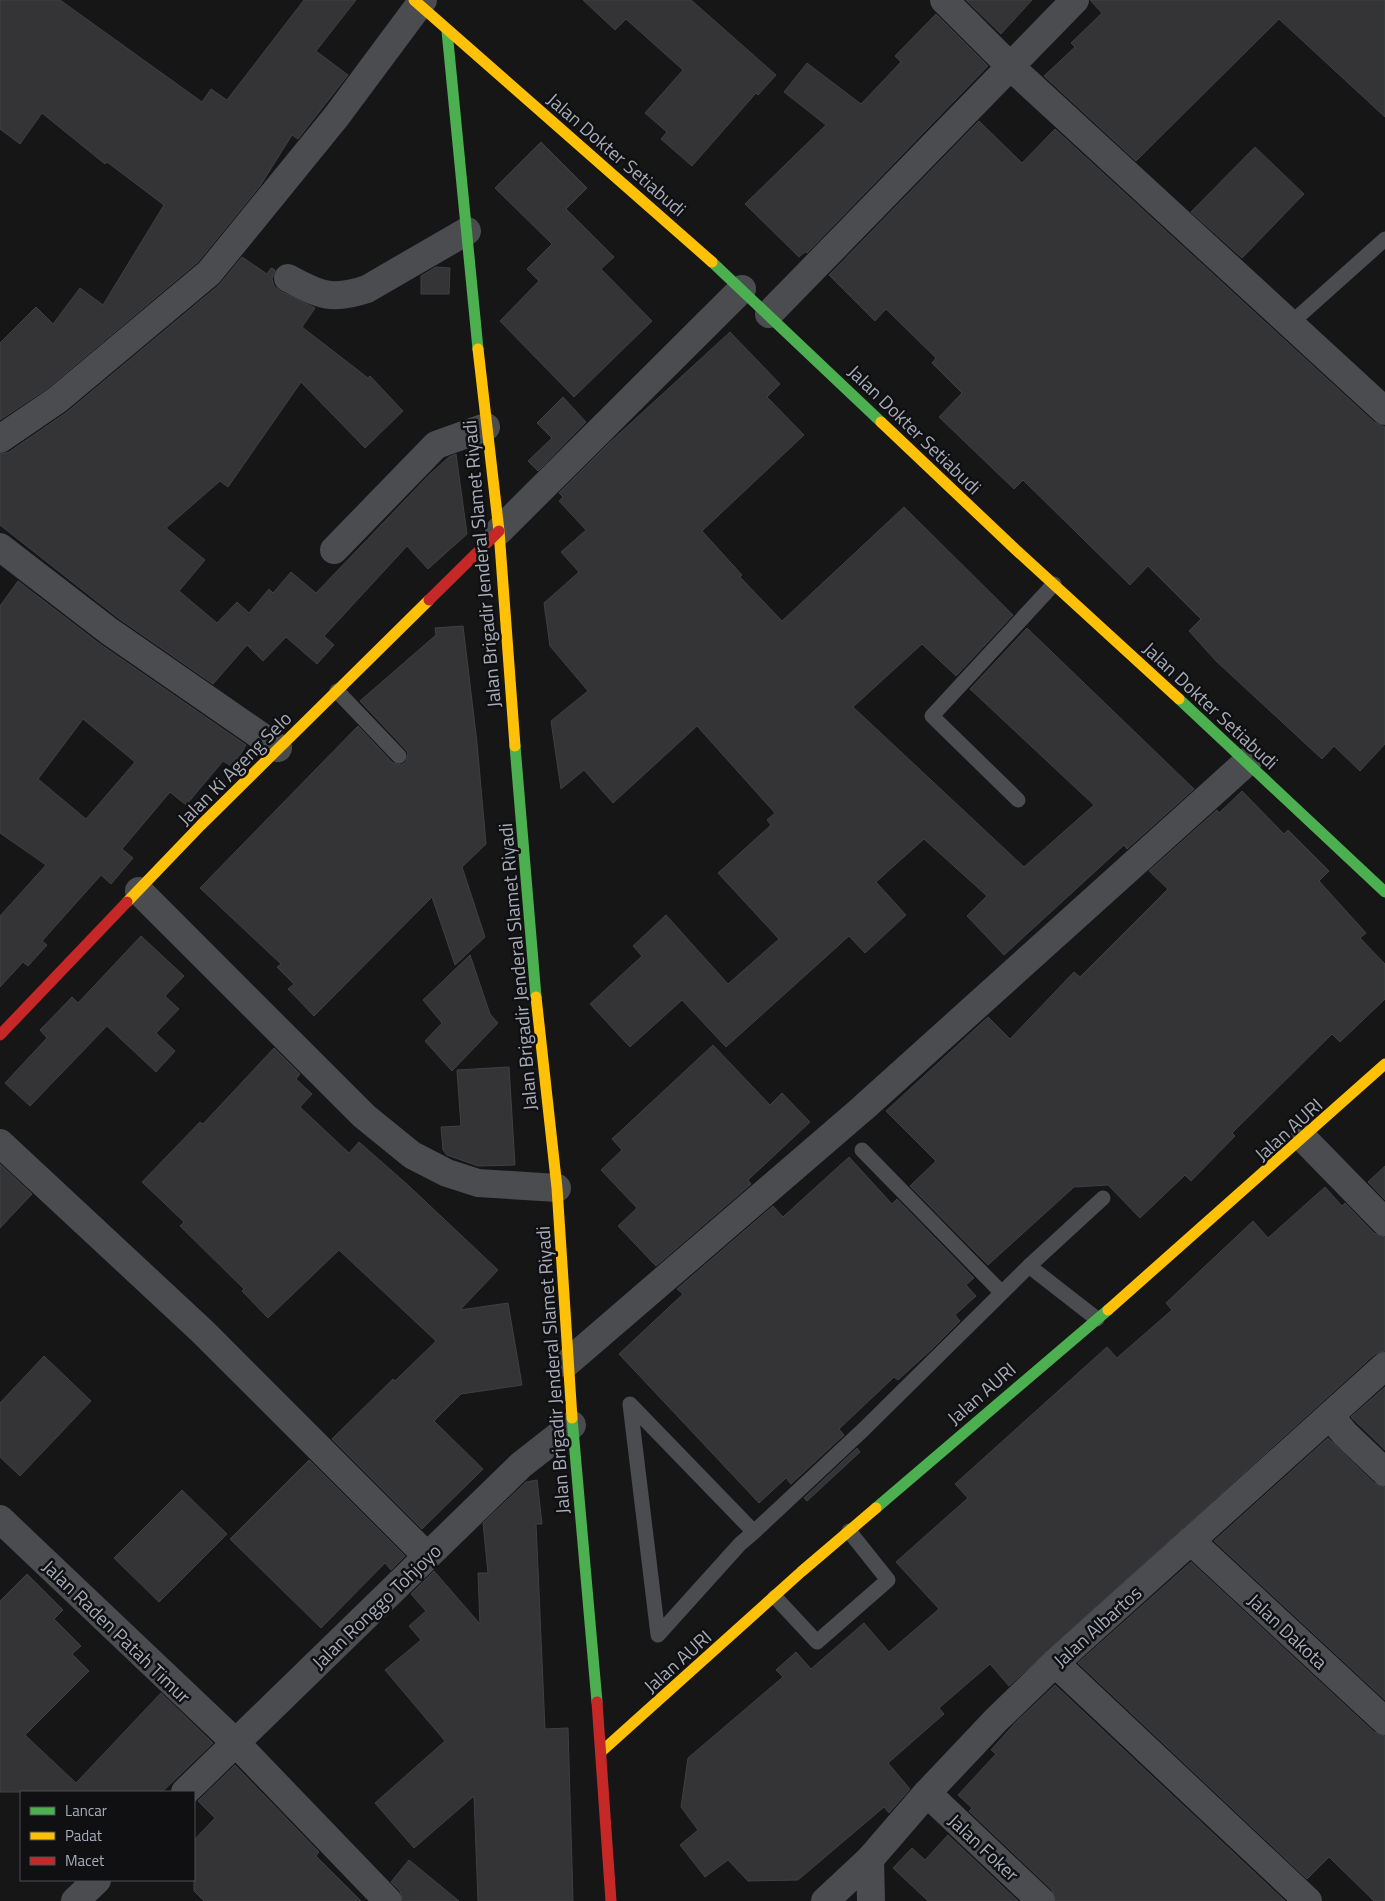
<svg xmlns="http://www.w3.org/2000/svg" width="1385" height="1901" font-family="'Titillium Web',sans-serif">
<style>
.building{fill:#343436;stroke:#3f4043;fill-rule:evenodd}
.lines{fill:none;stroke-linecap:round;stroke-linejoin:round}
.lane{stroke:#4a4c50;stroke-width:15}
.street{stroke:#4a4c50;stroke-width:28}
.fast{stroke:#4caf50;stroke-width:11}
.slow{stroke:#ffc107;stroke-width:11}
.jam{stroke:#c62828;stroke-width:11}
.labels{text-anchor:middle;dominant-baseline:central;stroke-width:5;stroke-linejoin:round;paint-order:stroke}
.street-label{font-size:19px;fill:#a6acb9;stroke:#101012}
</style>
<rect width="100%" height="100%" fill="#161617"/>
<g class="building">
<path d="M0 0H60L202 102 211 89 227 100 304 0H356L316 51 348 75 298 139 292 135 260 186 198 262 48 388 0 420V343L36 307 53 324 80 288 103 305 164 205 107 162 105 164 42 113 20 144 0 129Z"/>
<path d="M583 0H691L776 75 758 95 756 93 692 166 661 139 667 132 645 113 683 70 626 19 615 30Z"/>
<path d="M966 0H1032L1001 34Z"/>
<path d="M1090 0H1385V117L1279 19 1136 161 1044 76 1075 47 1071 43 1102 13Z"/>
<path d="M936 14 988 66 807 253 805 252 799 257 745 204 826 125 784 92 807 63 861 104 901 62 895 56Z"/>
<path d="M979 121 1022 163 1055 129 1374 422 1385 427V744L1360 771 1334 746 1322 759 1216 661 1189 631 1201 619 1148 566 1130 585 1023 480 1014 489 939 417 962 393 932 363 936 358 886 309 875 321 829 275Z"/>
<path d="M541 142 587 188 566 209 614 257 601 269 652 321 574 397 500 321 539 281 527 269 552 244 495 188Z"/>
<path d="M1255 147 1304 194 1242 258 1191 212Z"/>
<path d="M242 257 267 274 271 268 275 270 272 279 274 286 280 291 315 308 302 327 368 378 370 376 403 411 365 448 301 382 228 487 220 481 166 528 205 560 179 591 217 623 237 602 249 613 269 589 273 593 291 572 316 593 430 474 449 457 456 454 467 534 428 569 407 546 324 636 334 645 317 664 286 637 263 661 247 645 213 684 118 618 0 525V454L9 452 67 412 219 285Z"/>
<path d="M436 267 450 268 449 294H421V276Z"/>
<path d="M730 332 780 384 767 397 804 435 702 531 742 575 740 577 782 621 904 507 1013 615 956 676 922 644 853 707 1024 867 1094 805 970 689 1027 628 1194 789 1127 849 1124 845 1004 955 967 916 987 896 924 839 876 882 906 915 865 953 849 936 726 1047 682 1000 630 1047 590 1004 642 956 633 946 666 915 728 984 779 939 718 873 771 825 767 820 775 813 697 726 613 803 584 770 561 789 551 721 588 691 550 646 544 603 579 572 561 552 586 530 559 501 563 497 559 493 608 444Z"/>
<path d="M563 397 586 422 538 471 528 461 552 438 537 423Z"/>
<path d="M18 581 100 644 246 745 233 767 223 761 186 805 170 792 122 849 133 858 111 884 101 875 42 941 47 945 28 966 23 962 0 987V916L46 865 0 833V606ZM83 719 135 762 86 819 38 779Z"/>
<path d="M463 626 477 743 486 844 462 867 485 937 455 965 432 897 314 1016 288 989 294 984 277 967 281 964 200 888 358 726 393 763 401 765 406 762 408 754 406 750 360 701 436 635 435 628Z"/>
<path d="M1242 791 1284 834 1288 830 1329 871 1319 881 1366 933 1360 938 1385 964V999L1340 1042 1332 1034 1232 1133 1235 1136 1191 1181 1185 1175 1140 1218 1108 1185 1074 1187 988 1265 910 1186 936 1161 886 1111 988 1017 1010 1039 1074 972 1080 977 1168 889 1149 871 1217 810 1219 813Z"/>
<path d="M141 936 184 976 165 996 179 1009 156 1033 175 1051 156 1072 107 1026 30 1106 5 1083 47 1038 40 1030 72 997 78 1003Z"/>
<path d="M470 955 490 1014 498 1023 452 1071 425 1041 442 1023 423 1000Z"/>
<path d="M713 1045 770 1105 782 1093 810 1122 748 1180 751 1184 656 1266 618 1226 637 1208 601 1170 622 1150 612 1139Z"/>
<path d="M274 1048 300 1074 296 1079 312 1094 300 1107 349 1153 359 1142 409 1186 498 1270 460 1310 508 1303 522 1385 461 1394 434 1421 483 1469 422 1529 332 1439 393 1379 395 1381 436 1341 339 1250 268 1318 242 1291 244 1289 180 1226 184 1222 142 1182 200 1122 203 1124Z"/>
<path d="M509 1067 515 1165 478 1166 447 1155 443 1150 441 1127 461 1126 457 1070Z"/>
<path d="M849 1157 892 1204 897 1199 974 1278 966 1285 976 1296 955 1315 960 1321 932 1349 898 1380 894 1377 839 1429 844 1435 791 1484 786 1478 759 1503 619 1354 683 1294 677 1289 773 1206 783 1217Z"/>
<path d="M0 1164 32 1194 0 1228Z"/>
<path d="M1385 1166V1200L1368 1182Z"/>
<path d="M1325 1187 1342 1206 1345 1203 1374 1233 1385 1237V1351L1375 1354 1009 1686 990 1664 939 1708 944 1714 888 1763 910 1789 889 1813 884 1807 798 1880 748 1881 728 1860 705 1877 680 1845 698 1830 681 1807 688 1758 783 1677 776 1670 796 1652 811 1669 864 1623 889 1652 939 1609 896 1562 968 1498 955 1484 1107 1347 1117 1358 1172 1310 1166 1303 1253 1221 1268 1238Z"/>
<path d="M44 1356 91 1401 20 1476 0 1457V1403Z"/>
<path d="M1385 1387V1450L1351 1417Z"/>
<path d="M1328 1438 1374 1483 1385 1487V1700L1214 1541Z"/>
<path d="M857 1448 860 1452 807 1501 804 1498Z"/>
<path d="M309 1460 405 1556 391 1570 385 1563 321 1628 230 1539Z"/>
<path d="M537 1480 542 1524H536L545 1729 568 1728 573 1901H478L474 1796 414 1848 375 1803 445 1741 385 1670 421 1640 409 1626 426 1611 411 1594 434 1571 480 1624 478 1573H488L483 1523 526 1482Z"/>
<path d="M182 1490 227 1534 159 1602 114 1558Z"/>
<path d="M1191 1562 1374 1732 1385 1736V1901H1374L1329 1857 1307 1879 1078 1663Z"/>
<path d="M27 1574 63 1610 54 1619 81 1646 72 1654 89 1671 25 1735 76 1783 161 1693 213 1743 162 1792H0V1601Z"/>
<path d="M1055 1685 1285 1901H1056L1052 1890 969 1811 972 1808 958 1795 996 1754 991 1750 1016 1722Z"/>
<path d="M235 1765 319 1852 316 1856 361 1901H204L194 1891V1840L215 1818 198 1801Z"/>
<path d="M948 1835 1018 1901H928L893 1868 912 1848 925 1860Z"/>
<path d="M409 1860 459 1901H403L400 1891 391 1882Z"/>
</g>
<g class="lines">
<g class="lane">
<path d="M1290 324 1385 239"/>
<path d="M337 691 399 756"/>
<path d="M1018 800 932 716 1054 584"/>
<path d="M862 1150 1001 1292"/>
<path d="M1029 1266 1103 1198"/>
<path d="M754 1532 630 1404 658 1635 740 1544 754 1532 864 1429 1029 1266 1097 1319"/>
<path d="M775 1597 817 1642 888 1580 849 1531"/>
</g>
<g class="street">
<path d="M944 0 1012 68 1385 411"/>
<path d="M288 278C319 295 332 301 367 289L467 231"/>
<path d="M769 314 1075 0"/>
<path d="M0 439 57 400 209 273 336 117 423 0"/>
<path d="M499 531 742 289"/>
<path d="M0 547 109 631 278 748"/>
<path d="M334 550 436 445 486 427"/>
<path d="M139 891 364 1116 412 1155 447 1173 478 1183 557 1188"/>
<path d="M1304 1139 1385 1222"/>
<path d="M0 1143 203 1332 426 1555"/>
<path d="M567 1363 862 1109 1248 761"/>
<path d="M1331 1417 1345 1434 1385 1472"/>
<path d="M0 1519 235 1742 388 1901"/>
<path d="M1191 1541 1385 1721"/>
<path d="M1055 1663 1308 1901"/>
<path d="M185 1792 521 1465 572 1425"/>
<path d="M927 1793 1041 1901"/>
<path d="M870 1859 871 1901"/>
<path d="M75 1901 97 1880"/>
<path d="M825 1901 870 1859 927 1793 996 1720 1055 1663 1385 1366"/>
</g>
<g class="fast">
<path d="M447 31 478 349"/>
<path d="M712 262 881 422"/>
<path d="M1179 699 1385 892"/>
<path d="M515 746 536 997"/>
<path d="M572 1418 597 1702"/>
<path d="M876 1508 1108 1310"/>
</g>
<g class="slow">
<path d="M414 0 712 262"/>
<path d="M478 349 499 531 515 746"/>
<path d="M881 422 1015 549 1179 699"/>
<path d="M127 902 201 825 429 600"/>
<path d="M536 997 557 1188 572 1418"/>
<path d="M1108 1310 1385 1064"/>
<path d="M602 1751 801 1572 876 1508"/>
</g>
<g class="jam">
<path d="M429 600 499 531"/>
<path d="M0 1035 127 902"/>
<path d="M597 1702 611 1901"/>
</g>
</g>
<g class="labels">
<g class="street-label">
<text transform="translate(617 154) rotate(41)">Jalan Dokter Setiabudi</text>
<text transform="translate(915 429) rotate(44)">Jalan Dokter Setiabudi</text>
<text transform="translate(481 564) rotate(-95)">Jalan Brigadir Jenderal Slamet Riyadi</text>
<text transform="translate(1211 705) rotate(43)">Jalan Dokter Setiabudi</text>
<text transform="translate(234 768) rotate(-45)">Jalan Ki Ageng Selo</text>
<text transform="translate(517 967) rotate(-95)">Jalan Brigadir Jenderal Slamet Riyadi</text>
<text transform="translate(1288 1129) rotate(-42)">Jalan AURI</text>
<text transform="translate(552 1370) rotate(-94)">Jalan Brigadir Jenderal Slamet Riyadi</text>
<text transform="translate(981 1393) rotate(-41)">Jalan AURI</text>
<text transform="translate(376 1606) rotate(-44)">Jalan Ronggo Tohjoyo</text>
<text transform="translate(1097 1626) rotate(-42)">Jalan Albartos</text>
<text transform="translate(117 1631) rotate(44)">Jalan Raden Patah Timur</text>
<text transform="translate(1288 1631) rotate(43)">Jalan Dakota</text>
<text transform="translate(677 1661) rotate(-42)">Jalan AURI</text>
<text transform="translate(984 1847) rotate(43)">Jalan Foker</text>
</g>
</g>
<rect x="20" y="1791" width="175" height="90" fill="#101012" stroke="#4c4e55"/>
<rect x="30" y="1807" width="25" height="8" fill="#4caf50" stroke="#4c4e55"/>
<text x="65" y="1816" font-size="15" fill="#a6acb9">Lancar</text>
<rect x="30" y="1832" width="25" height="8" fill="#ffc107" stroke="#4c4e55"/>
<text x="65" y="1841" font-size="15" fill="#a6acb9">Padat</text>
<rect x="30" y="1857" width="25" height="8" fill="#c62828" stroke="#4c4e55"/>
<text x="65" y="1866" font-size="15" fill="#a6acb9">Macet</text>
</svg>
